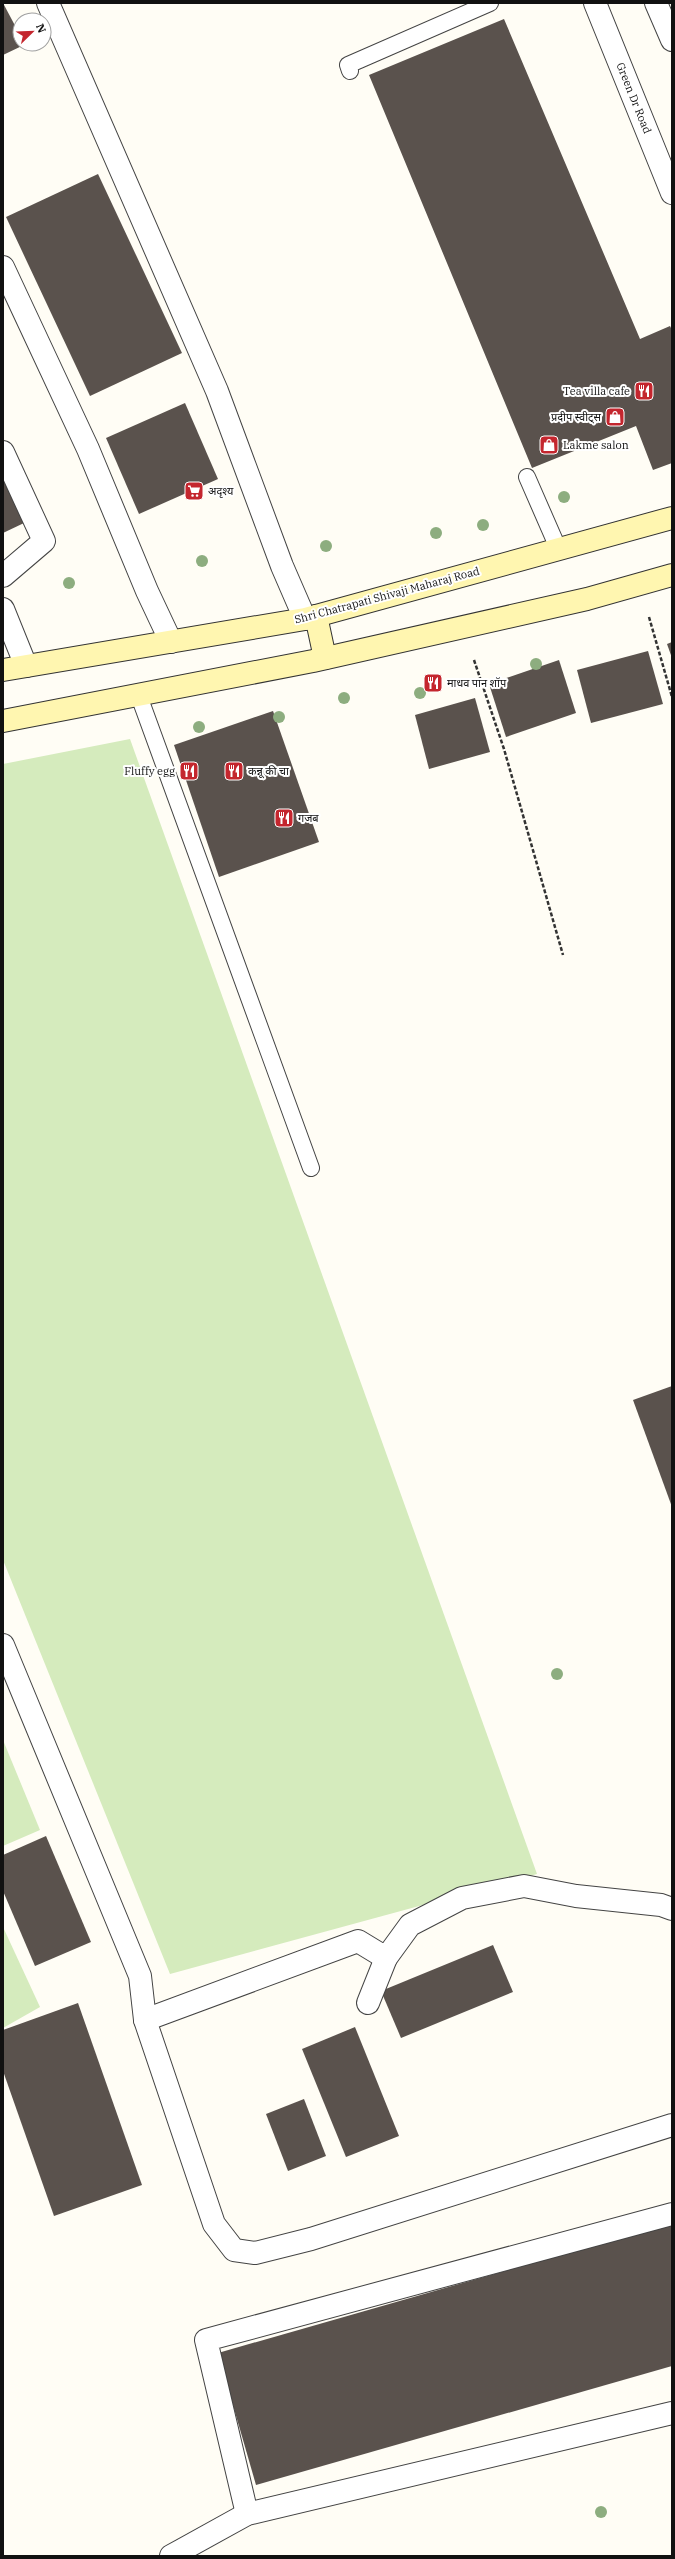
<svg xmlns="http://www.w3.org/2000/svg" width="675" height="2559" font-family="'IBM Plex Serif','Noto Sans Devanagari',serif">
<style>
.green{fill:#d5ebbd}
.building{fill:#5a524d}
.lines{fill:none;stroke-linecap:round;stroke-linejoin:round}
.service-casing{stroke:#444;stroke-width:18}
.minor-casing{stroke:#444;stroke-width:24}
.secondary-casing{stroke:#333;stroke-width:24}
.path{stroke:#333;stroke-width:2.5;stroke-dasharray:4 2;stroke-linecap:butt}
.service{stroke:#fff;stroke-width:16}
.minor{stroke:#fff;stroke-width:22}
.secondary{stroke:#fff6b0;stroke-width:22}
.tree{fill:#8dad7f}
.labels{text-anchor:middle;dominant-baseline:central;stroke-width:4;stroke-linejoin:round;paint-order:stroke}
.street-label{font-size:11px;fill:#111;stroke:#fff}
.poi-label{font-size:11px;fill:#111;stroke:#fff;text-anchor:start}
</style>
<rect width="100%" height="100%" fill="#fffdf5"/>
<g class="green">
<path d="M130 739 537 1874 170 1974 3 1560V764Z"/>
<path d="M3 1740 40 1830 3 1846Z"/>
<path d="M3 1927 40 2007 3 2028Z"/>
</g>
<g class="building">
<path d="M3 3 20 35V44H26L3 55Z"/>
<path d="M504 19 640 339 670 326 672 330V463L653 470 636 426 532 468 369 75Z"/>
<path d="M98 174 182 353 90 396 6 217Z"/>
<path d="M185 403 218 479 139 514 106 438Z"/>
<path d="M3 479 24 523 3 533Z"/>
<path d="M672 642V658L667 644Z"/>
<path d="M648 651 663 704 591 723 577 670Z"/>
<path d="M559 660 576 713 506 737 489 684Z"/>
<path d="M475 698 490 752 429 769 415 715Z"/>
<path d="M273 711 319 842 219 877 174 745Z"/>
<path d="M672 1386V1507L633 1400Z"/>
<path d="M46 1836 91 1942 35 1966 3 1891V1855Z"/>
<path d="M493 1945 513 1992 401 2038 381 1991Z"/>
<path d="M78 2003 142 2185 54 2216 3 2071V2030Z"/>
<path d="M355 2027 399 2136 346 2157 302 2049Z"/>
<path d="M304 2099 326 2156 288 2171 266 2114Z"/>
<path d="M672 2223V2366L256 2485 218 2353Z"/>
</g>
<g class="lines">
<defs>
<g id="service">
<path d="M350 71 348 65 490 3"/>
<path d="M527 477 558 548"/>
<path d="M139 696 311 1168"/>
</g>
<g id="minor">
<path d="M48 3 217 391 282 566 305 619"/>
<path d="M595 3 672 193"/>
<path d="M656 3 672 40"/>
<path d="M3 267 88 449 147 591 171 642"/>
<path d="M3 452 44 541 3 576"/>
<path d="M3 609 26 666"/>
<path d="M3 1645 140 1976 145 2020 214 2224 234 2250 255 2253 311 2239 672 2125"/>
<path d="M368 2003 386 1958"/>
<path d="M145 2020 358 1941 386 1958 410 1925 462 1898 524 1886 576 1896 661 1905 672 1909"/>
<path d="M247 2514 206 2340 672 2214"/>
<path d="M171 2556 247 2514 672 2413"/>
</g>
<g id="secondary">
<path d="M316 616 325 658"/>
<path d="M3 670 305 619 672 518"/>
<path d="M3 721 313 661 587 599 672 575"/>
</g>
</defs>
<use href="#service" class="service-casing"/>
<use href="#minor" class="minor-casing"/>
<use href="#secondary" class="secondary-casing"/>
<g class="path">
<path d="M649 617 672 697"/>
<path d="M474 660 504 749 563 955"/>
</g>
<use href="#service" class="service"/>
<use href="#minor" class="minor"/>
<use href="#secondary" class="secondary"/>
</g>
<g class="tree">
<circle cx="564" cy="497" r="6"/>
<circle cx="483" cy="525" r="6"/>
<circle cx="436" cy="533" r="6"/>
<circle cx="326" cy="546" r="6"/>
<circle cx="202" cy="561" r="6"/>
<circle cx="69" cy="583" r="6"/>
<circle cx="536" cy="664" r="6"/>
<circle cx="420" cy="693" r="6"/>
<circle cx="344" cy="698" r="6"/>
<circle cx="279" cy="717" r="6"/>
<circle cx="199" cy="727" r="6"/>
<circle cx="557" cy="1674" r="6"/>
<circle cx="601" cy="2512" r="6"/>
</g>
<defs>
<symbol id="restaurant-square" viewBox="-11 -11 22 22"><rect x="-9" y="-9" width="18" height="18" rx="4" fill="#c4262e" stroke="#fff"/><path d="M-5-6h1v4h1v-4h1v4h1v-4h1v5L-1.5 .5V6h-2V.5L-5-1ZM5-6V6H3V1.5H1.5Q1.5-4 5-6Z" fill="#fff"/></symbol>
<symbol id="shop-square" viewBox="-11 -11 22 22"><rect x="-9" y="-9" width="18" height="18" rx="4" fill="#c4262e" stroke="#fff"/><path d="M-5-2.5h2.3a2.7 3.5 0 0 1 5.4 0H5L5.5 6h-11ZM-1.5-2.5h3a1.5 2.3 0 0 0-3 0Z" fill="#fff"/></symbol>
<symbol id="supermarket-square" viewBox="-11 -11 22 22"><rect x="-9" y="-9" width="18" height="18" rx="4" fill="#c4262e" stroke="#fff"/><path d="M-6-5.5h2.5l.6 2H6L4.5 2H-2.5L-4.4-4H-6ZM-1.5 3.2a1.3 1.3 0 1 0 .1 0ZM3 3.2a1.3 1.3 0 1 0 .1 0Z" fill="#fff"/></symbol>
</defs>
<g fill-rule="evenodd">
<use href="#restaurant-square" x="633" y="380" width="22" height="22"/>
<use href="#shop-square" x="604" y="406" width="22" height="22"/>
<use href="#shop-square" x="538" y="434" width="22" height="22"/>
<use href="#supermarket-square" x="183" y="480" width="22" height="22"/>
<use href="#restaurant-square" x="422" y="672" width="22" height="22"/>
<use href="#restaurant-square" x="178" y="760" width="22" height="22"/>
<use href="#restaurant-square" x="223" y="760" width="22" height="22"/>
<use href="#restaurant-square" x="273" y="807" width="22" height="22"/>
</g>
<g class="labels">
<g class="street-label">
<text transform="translate(634 98) rotate(68)">Green Dr Road</text>
<text transform="translate(387 595) rotate(-15)">Shri Chatrapati Shivaji Maharaj Road</text>
</g>
<g class="poi-label">
<text x="630" y="391" text-anchor="end">Tea villa cafe</text>
<text x="601" y="417" text-anchor="end">प्रदीप स्वीट्स</text>
<text x="563" y="445">Lakme salon</text>
<text x="208" y="491">अदृश्य</text>
<text x="447" y="683">माधव पान शॉप</text>
<text x="175" y="771" text-anchor="end">Fluffy egg</text>
<text x="248" y="771">कन्नू की चा</text>
<text x="298" y="818">गजब</text>
</g>
</g>
<rect width="675" height="2559" fill="none" stroke="#111111" stroke-width="8"/>
<g transform="translate(32 32) rotate(67)"><circle r="19" fill="#ffffff" stroke="#a0a0a0"/>
<path d="M0-3L7 15L0 10L-7 15Z" fill="#c4262e"/>
<text y="-6" font-size="11" font-weight="bold" text-anchor="middle" fill="#111111">N</text>
</g>
</svg>
